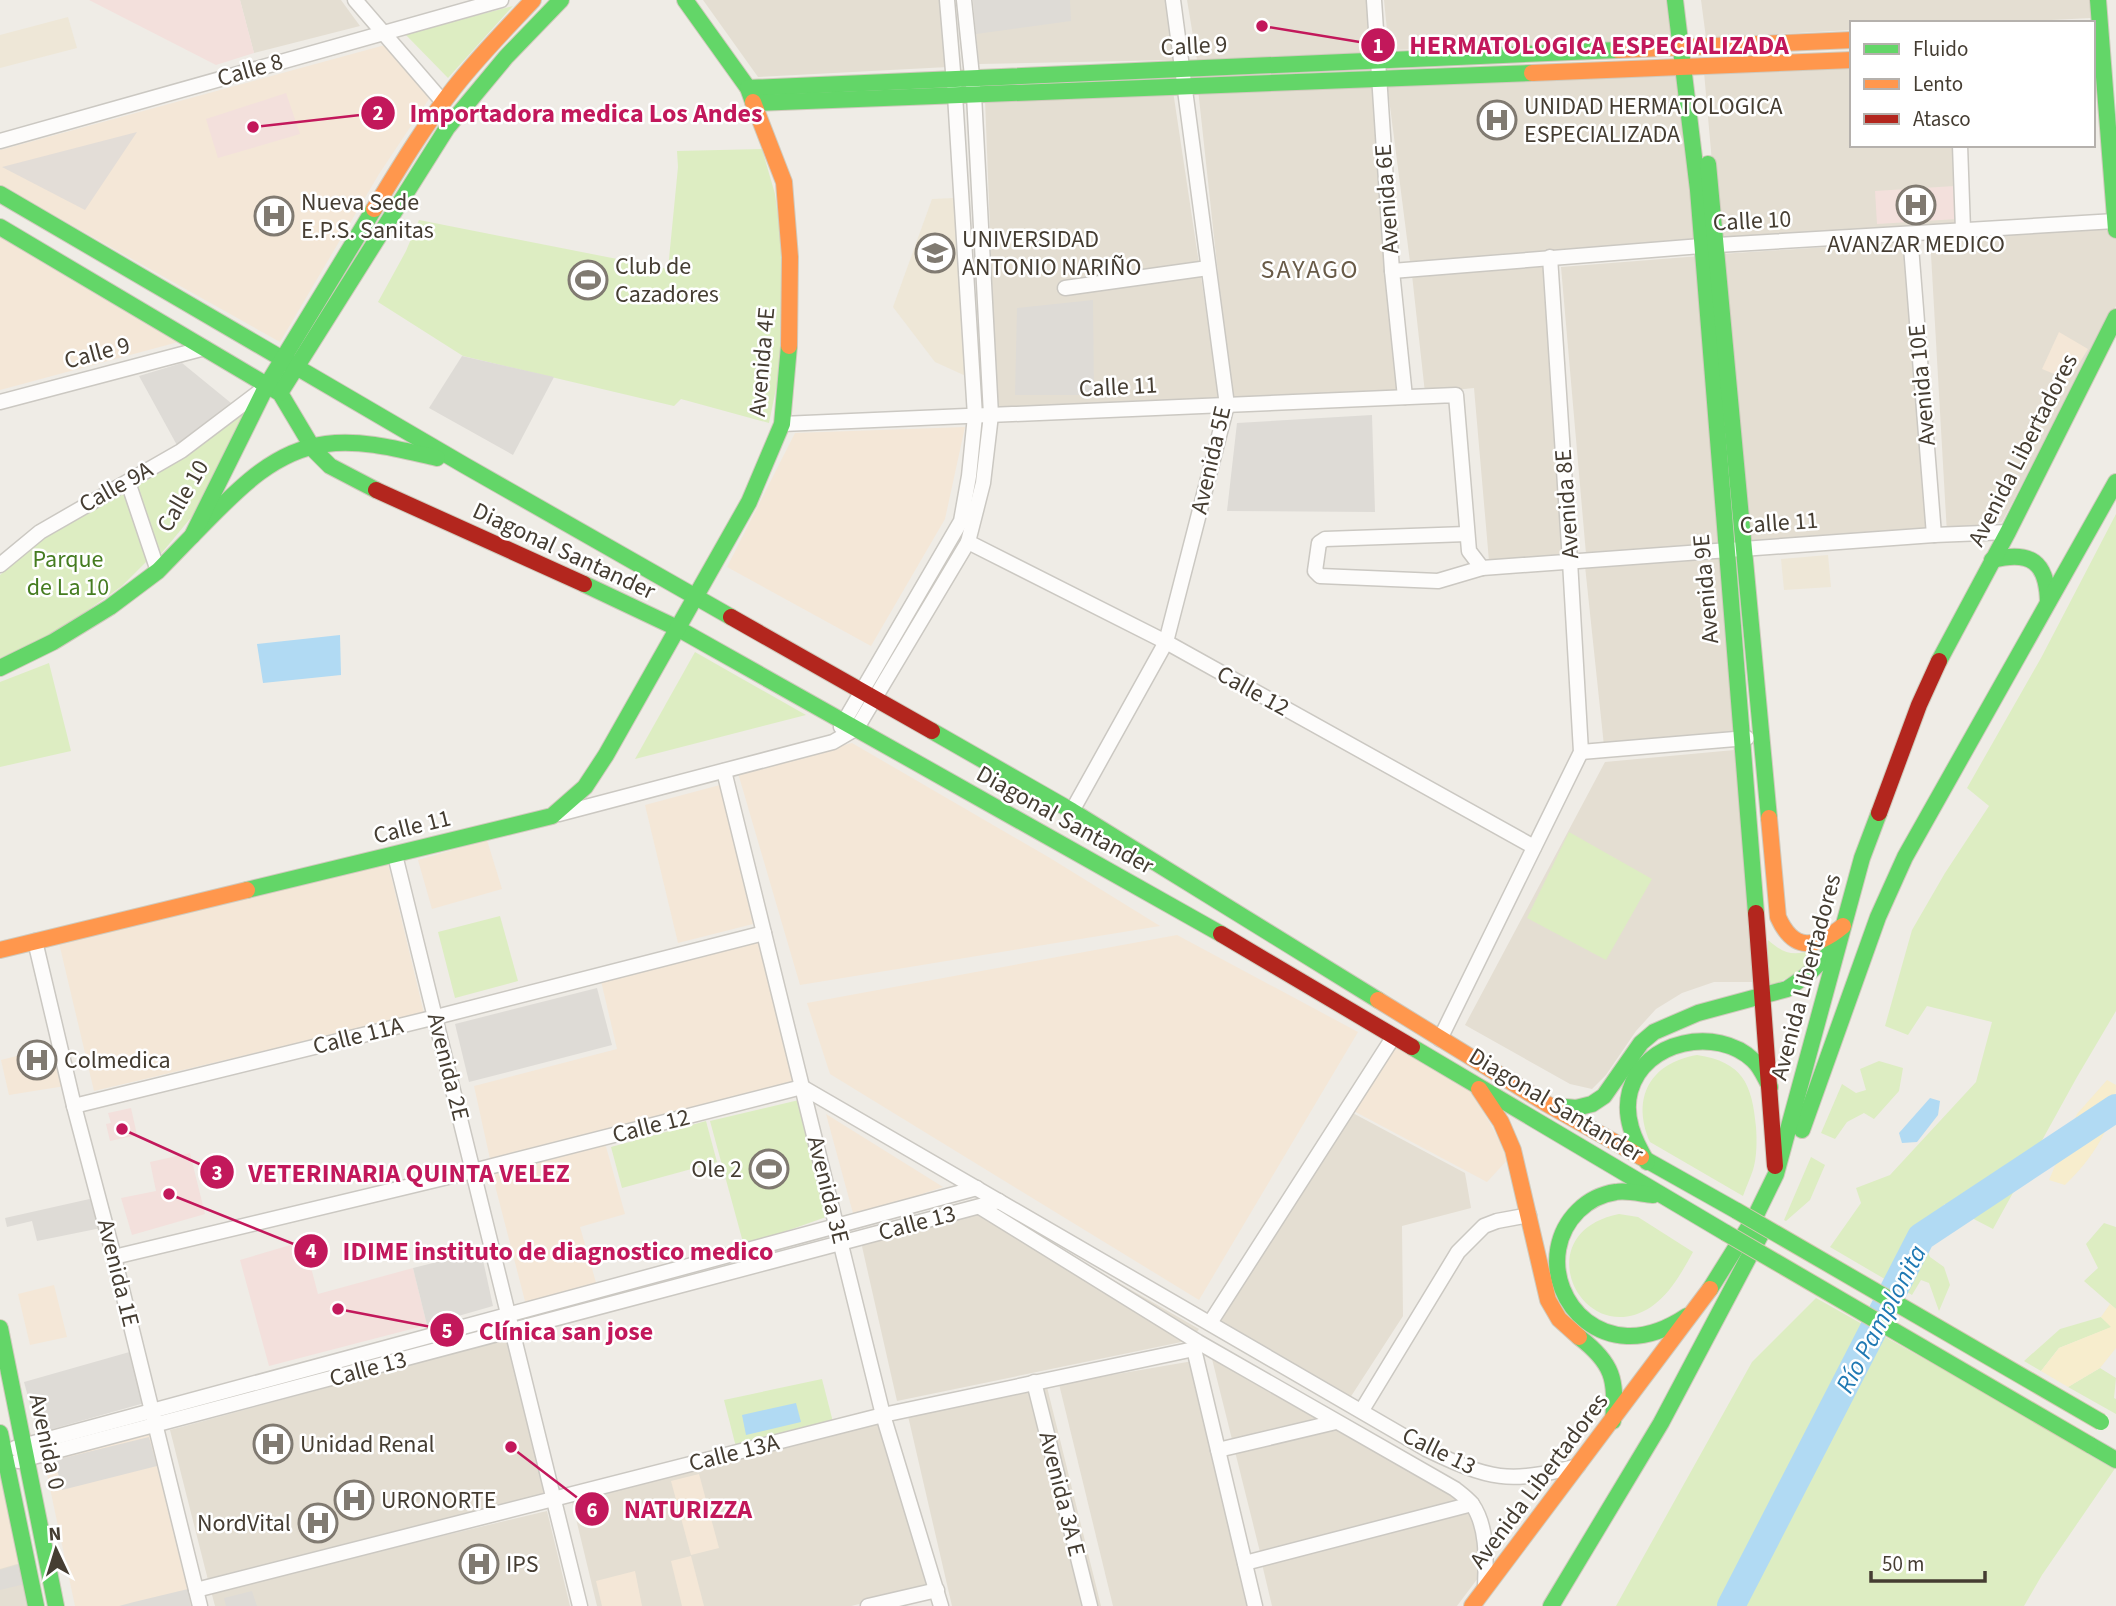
<svg xmlns="http://www.w3.org/2000/svg" width="2116" height="1606" font-family="'Source Sans 3',sans-serif">
<style>
.residential{fill:#e4ded2}
.commercial{fill:#f4e7d7}
.industrial{fill:#e3ddd7}
.education{fill:#eee7d7}
.medical{fill:#f3e0dc}
.green{fill:#ddedc2}
.sand{fill:#f7edcd}
.parking{fill:#dedbd6}
.water{fill:#b1daf3}
.lines{fill:none;stroke-linecap:round;stroke-linejoin:round}
.river{stroke:#b1daf3;stroke-width:28}
.street-casing{stroke:#cbc8c2;stroke-width:17}
.fast-casing{stroke:#d0cabd;stroke-width:18}
.slow-casing{stroke:#d0cabd;stroke-width:18}
.jam-casing{stroke:#d0cabd;stroke-width:18}
.street{stroke:#fdfcfb;stroke-width:14}
.fast{stroke:#63d668;stroke-width:16}
.slow{stroke:#ff974d;stroke-width:16}
.jam{stroke:#b3261e;stroke-width:16}
.fast-bridge-casing{stroke:#d4c8b1;stroke-width:18;stroke-linecap:butt}
.fast-bridge{stroke:#63d668;stroke-width:16}
.labels{text-anchor:middle;dominant-baseline:central;stroke-width:5;stroke-linejoin:round;paint-order:stroke}
.street-label{font-size:24px;fill:#453d32;stroke:#fff}
.poi-label{font-size:24px;fill:#453d32;stroke:#fff;text-anchor:start}
.park-label{font-size:24px;fill:#457c20;stroke:#fff}
.neighbourhood-label{font-size:26px;letter-spacing:2px;fill:#695b48;stroke:#fff}
.water-label{font-size:26px;font-style:italic;fill:#1f79b3;stroke:#fff}
.leader{fill:none;stroke:#c2185b;stroke-width:2.5}
.callout-dot{fill:#c2185b;stroke:#fff;stroke-width:2.5}
.mark-label{font-size:21px;text-anchor:middle;font-weight:bold;fill:#fff}
.callout-label{font-size:26px;text-anchor:middle;font-weight:bold;fill:#c2185b;stroke:#fff;stroke-width:5;stroke-linejoin:round;paint-order:stroke}
</style>
<rect width="100%" height="100%" fill="#efece6"/>
<g class="residential">
<path d="M240 0H341L360 26 254 53Z"/>
<path d="M703 0H940L948 67 758 77Z"/>
<path d="M973 0H1165L1174 60 979 64Z"/>
<path d="M1187 0H1370L1373 52 1197 60Z"/>
<path d="M1384 0H1671L1677 42 1389 50Z"/>
<path d="M1701 0H2089L2091 18 1994 23H1852V30L1706 38Z"/>
<path d="M1852 63V145H1961L1965 225 1719 241 1704 72Z"/>
<path d="M1677 73 1698 241 1410 262 1387 83Z"/>
<path d="M1377 82 1409 393 1232 403 1198 89Z"/>
<path d="M1173 91 1220 403 997 410 985 99Z"/>
<path d="M2116 225V306L2002 522 1947 534 1930 237Z"/>
<path d="M1918 241 1937 531 1745 543 1721 254Z"/>
<path d="M1700 256 1723 543 1586 554 1561 267Z"/>
<path d="M1546 266 1573 556 1489 561 1474 388 1425 393 1412 275Z"/>
<path d="M1725 557 1737 733 1604 746 1585 566Z"/>
<path d="M1745 749 1760 982H1714L1682 993 1656 1009 1636 1031 1606 1075 1592 1089 1570 1084 1465 1025 1605 762Z"/>
<path d="M1349 1111 1465 1173 1471 1208 1402 1226 1403 1316 1348 1401 1215 1320Z"/>
<path d="M987 1207 1199 1329 1191 1340 897 1401 861 1242Z"/>
<path d="M506 1339 545 1493 208 1580 170 1430Z"/>
<path d="M1210 1351 1465 1503 1260 1552Z"/>
<path d="M1193 1361 1259 1606H1113L1059 1384Z"/>
<path d="M1047 1387 1101 1606H952L908 1416Z"/>
<path d="M883 1423 927 1588 851 1606H597L572 1502Z"/>
<path d="M0 1467 32 1606H0Z"/>
<path d="M547 1511 570 1606H215L211 1591Z"/>
<path d="M1470 1511 1476 1517 1478 1578 1457 1606H1272L1262 1564Z"/>
</g>
<g class="commercial">
<path d="M396 42 429 99 379 174 280 342 0 185V150Z"/>
<path d="M0 232 182 341 0 390Z"/>
<path d="M2059 332 2088 349 2069 380 2042 369Z"/>
<path d="M965 427 945 519 871 646 727 567 795 433Z"/>
<path d="M852 743 1050 858 1160 926 800 985 738 773Z"/>
<path d="M720 785 753 924 678 943 645 805Z"/>
<path d="M487 840 502 889 432 909 418 860Z"/>
<path d="M388 863 424 1013 94 1091 59 943Z"/>
<path d="M1177 935 1358 1032 1199 1300 830 1074 807 1003Z"/>
<path d="M760 942 795 1084 490 1159 474 1086 617 1049 601 981Z"/>
<path d="M1390 1044 1471 1089 1509 1158 1487 1182 1350 1109Z"/>
<path d="M56 1046 65 1086 9 1095 1 1060Z"/>
<path d="M826 1114 943 1187 854 1217Z"/>
<path d="M605 1143 625 1214 580 1227 597 1286 526 1305 491 1170Z"/>
<path d="M54 1285 67 1337 30 1345 18 1294Z"/>
<path d="M151 1433 193 1606H75L44 1460Z"/>
<path d="M0 1467 24 1562 0 1569Z"/>
<path d="M699 1474 719 1548 691 1555 671 1481Z"/>
<path d="M691 1556 704 1606H682L671 1561Z"/>
<path d="M635 1571 642 1606H602L596 1581Z"/>
</g>
<path class="industrial" d="M137 132 85 210 2 167Z"/>
<g class="education">
<path d="M68 17 77 48 0 68V35Z"/>
<path d="M954 198 968 377 935 362 893 307 932 199Z"/>
<path d="M1828 555 1831 587 1784 590 1781 559Z"/>
</g>
<g class="medical">
<path d="M89 0H240L254 53 216 65Z"/>
<path d="M286 93 300 134 218 158 206 119Z"/>
<path d="M1955 186 1957 219 1877 224 1875 191Z"/>
<path d="M131 1108 137 1135 110 1141 106 1124 111 1123 108 1113Z"/>
<path d="M190 1153 205 1214 132 1235 121 1198 156 1191 150 1162Z"/>
<path d="M304 1241 318 1294 413 1268 427 1325 269 1366 240 1260Z"/>
</g>
<g class="green">
<path d="M513 6 448 78 405 34Z"/>
<path d="M762 149 775 194 788 291 778 379 769 423 681 399 674 406 463 356 378 302 406 251 419 220 668 269 678 167 677 151Z"/>
<path d="M249 410 213 491 160 555 133 486Z"/>
<path d="M128 492 148 560 122 586 51 636 0 658V575L44 535Z"/>
<path d="M2116 514V1011L2077 1077 1993 1229 1945 1204 1919 1231 1930 1257 1944 1267 1950 1285 1939 1311 1929 1283 1921 1280 1912 1295 1830 1247 1861 1203 1856 1188 1890 1175 1976 1082 1992 1022 1927 1006 1908 1035 1885 1026 1912 930 1945 873 1989 806 1967 788 2041 658Z"/>
<path d="M695 652 806 715 635 759Z"/>
<path d="M49 663 71 751 0 767V682Z"/>
<path d="M1569 832 1652 879 1606 960 1527 918Z"/>
<path d="M500 916 518 981 455 998 438 932Z"/>
<path d="M1768 940C1784 954 1794 957 1814 949L1806 968 1768 988Z"/>
<path d="M1697 1055C1743 1062 1752 1084 1756 1127 1757 1140 1757 1157 1753 1170 1750 1179 1746 1187 1743 1196L1650 1142C1631 1098 1650 1063 1697 1055Z"/>
<path d="M1879 1061 1903 1068 1899 1091 1874 1119 1864 1113 1847 1122 1835 1139 1821 1133 1842 1084 1856 1093 1866 1090 1860 1069Z"/>
<path d="M799 1100 826 1217 744 1246 710 1121Z"/>
<path d="M706 1121 717 1162 622 1188 611 1147Z"/>
<path d="M1811 1157 1825 1165 1810 1200 1786 1221 1784 1220Z"/>
<path d="M1619 1214 1638 1217 1693 1252C1682 1272 1670 1294 1651 1307 1582 1352 1524 1233 1619 1214Z"/>
<path d="M2104 1223 2116 1227V1309L2084 1281 2098 1268 2086 1244Z"/>
<path d="M1816 1298 2116 1467 2042 1575 2024 1606H1616L1752 1362Z"/>
<path d="M2101 1317 2112 1327 2059 1348 2041 1371 2024 1361 2060 1329Z"/>
<path d="M2100 1368 2116 1378 2114 1398 2116 1399V1414L2068 1387Z"/>
<path d="M822 1379 833 1422 736 1447 724 1400Z"/>
</g>
<g class="sand">
<path d="M2107 1080 2116 1085C2116 1124 2092 1159 2065 1185L2049 1180 2077 1114Z"/>
<path d="M2110 1304 2116 1309V1348L2100 1368 2068 1387 2041 1371 2059 1348 2111 1327 2101 1317Z"/>
</g>
<g class="parking">
<path d="M973 0H1070L1071 21 976 34Z"/>
<path d="M1093 300 1094 395H1015L1017 308Z"/>
<path d="M462 356 554 377 513 455 429 408Z"/>
<path d="M182 363 231 403 178 447 139 376Z"/>
<path d="M1372 415 1375 512 1227 511 1237 423Z"/>
<path d="M597 988 612 1045 469 1082 455 1024Z"/>
<path d="M94 1198 101 1228 37 1241 32 1221 7 1227 5 1218Z"/>
<path d="M481 1251 493 1306 427 1325 413 1268Z"/>
<path d="M133 1351 148 1402 38 1433 24 1382Z"/>
<path d="M149 1437 157 1466 62 1490 55 1460Z"/>
<path d="M28 1562 33 1582 0 1590V1570Z"/>
<path d="M188 1589 191 1606H119L134 1602Z"/>
<path d="M252 1591 257 1606H226L224 1598Z"/>
</g>
<g class="water">
<path d="M340 635 341 675 263 683 257 644Z"/>
<path d="M1930 1098 1940 1101 1938 1115 1917 1142 1902 1143 1899 1133Z"/>
<path d="M796 1403 801 1422 746 1435 742 1415Z"/>
</g>
<g class="lines">
<path class="river" d="M1731 1606 1921 1237 2116 1108"/>
<defs>
<g id="street">
<path d="M355 0 443 102"/>
<path d="M1374 0 1392 271 1405 397"/>
<path d="M0 141 501 0"/>
<path d="M1960 145 1963 230"/>
<path d="M1910 234 1934 535"/>
<path d="M1392 271 1701 246 2115 221"/>
<path d="M1065 288 1208 268"/>
<path d="M0 402 205 348"/>
<path d="M782 424 1456 395 1469 551 1482 568 1934 535 2008 532"/>
<path d="M128 482 158 571"/>
<path d="M1467 534 1325 539 1319 543 1315 571 1320 576 1438 581 1482 568"/>
<path d="M968 542 1166 642 1534 847"/>
<path d="M0 565 40 532 181 451 263 389"/>
<path d="M841 727 961 521 969 476 975 416 955 95 947 0"/>
<path d="M1581 752 1747 738"/>
<path d="M724 771 883 1415 941 1606"/>
<path d="M1072 811 1166 642 1227 405 1173 0"/>
<path d="M559 814 833 742 857 728 968 542 983 483 991 415 974 95 964 0"/>
<path d="M395 855 580 1606"/>
<path d="M35 941 74 1106 114 1257 200 1606"/>
<path d="M1440 1039 1581 752 1570 561 1550 257"/>
<path d="M74 1106 436 1017 764 933"/>
<path d="M980 1207 1198 1342 1455 1489C1460 1493 1467 1498 1472 1504 1488 1527 1486 1560 1485 1587"/>
<path d="M114 1257 473 1171 802 1087 1426 1449C1491 1480 1507 1484 1578 1466"/>
<path d="M1210 1323 1394 1036"/>
<path d="M1198 1343 1194 1349 1255 1606"/>
<path d="M1034 1382 1090 1606"/>
<path d="M1362 1410 1458 1252 1484 1226 1497 1221 1529 1215"/>
<path d="M15 1448 977 1188"/>
<path d="M1218 1450 1336 1422"/>
<path d="M18 1461 999 1201"/>
<path d="M1245 1563 1472 1504"/>
<path d="M196 1590 883 1415 1194 1349"/>
<path d="M868 1606 937 1590"/>
</g>
<g id="fast">
<path d="M685 0 748 88 753 102"/>
<path d="M1675 0 1698 190 1756 913"/>
<path d="M2098 0 2116 230"/>
<path d="M748 88 1618 50"/>
<path d="M755 103 1532 73"/>
<path d="M1708 164 1769 818"/>
<path d="M0 194 464 465 731 617"/>
<path d="M0 227 280 393 314 450 330 466 376 490"/>
<path d="M280 393 447 128 506 57 561 0"/>
<path d="M192 536C230 498 269 451 326 444 363 439 401 450 437 458"/>
<path d="M1992 560C2031 550 2047 562 2048 602"/>
<path d="M584 584 677 628 1221 934"/>
<path d="M1939 661 2008 532 2116 317"/>
<path d="M0 668 53 642 110 607 158 571 192 536 267 385 374 209"/>
<path d="M932 731 1072 811 1378 1000"/>
<path d="M247 890 552 816 585 787 606 755 749 502 782 424 789 346"/>
<path d="M1412 1047 1726 1233"/>
<path d="M1555 1106 1576 1108 1592 1104 1604 1096 1641 1043 1654 1032 1698 1013 1787 989 1807 975 1836 947"/>
<path d="M1802 1130 1878 917 1905 857 2116 482"/>
<path d="M1641 1157 1737 1211"/>
<path d="M1647 1162C1634 1140 1623 1117 1630 1091 1644 1040 1717 1026 1753 1060 1761 1067 1765 1078 1770 1087"/>
<path d="M1653 1195C1642 1194 1627 1190 1616 1192 1602 1194 1588 1201 1578 1211 1534 1255 1564 1333 1627 1336 1650 1337 1669 1328 1687 1316"/>
<path d="M1710 1289 1755 1217 1776 1174 1862 858 1879 813"/>
<path d="M0 1328 56 1606"/>
<path d="M1579 1337C1613 1363 1617 1380 1613 1421"/>
<path d="M0 1433 36 1606"/>
<path d="M2090 1445 2116 1460"/>
<path d="M1551 1606 1661 1423 1761 1234"/>
</g>
<g id="slow">
<path d="M1618 50 1852 40"/>
<path d="M1532 73 1852 60"/>
<path d="M753 102 784 182 790 257 789 346"/>
<path d="M374 209C399 168 424 126 454 88 478 57 506 29 533 0"/>
<path d="M1769 818 1778 917C1794 953 1816 948 1843 926"/>
<path d="M0 950 247 890"/>
<path d="M1378 1000 1547 1104 1641 1157"/>
<path d="M1479 1089 1501 1122 1513 1150 1548 1300 1559 1319 1579 1337"/>
<path d="M1472 1606 1710 1289"/>
</g>
<g id="jam">
<path d="M376 490 584 584"/>
<path d="M731 617 932 731"/>
<path d="M1879 813 1919 705 1939 661"/>
<path d="M1756 913 1775 1166"/>
<path d="M1221 934 1412 1047"/>
</g>
</defs>
<use href="#street" class="street-casing"/>
<use href="#fast" class="fast-casing"/>
<use href="#slow" class="slow-casing"/>
<use href="#jam" class="jam-casing"/>
<use href="#street" class="street"/>
<use href="#fast" class="fast"/>
<use href="#slow" class="slow"/>
<use href="#jam" class="jam"/>
<defs>
<g id="fast-bridge">
<path d="M1737 1211 2101 1422"/>
<path d="M1726 1233 2090 1445"/>
</g>
</defs>
<use href="#fast-bridge" class="fast-bridge-casing"/>
<use href="#fast-bridge" class="fast-bridge"/>
</g>
<defs>
<symbol id="hospital-ring" viewBox="-11 -11 22 22"><circle r="9.5" fill="#fff" stroke="#807a71" stroke-width="1.5"/><path d="M-5-5h3v3.5h4V-5h3V5h-3V1.5h-4V5h-3Z" fill="#807a71"/></symbol>
<symbol id="university-ring" viewBox="-11 -11 22 22"><circle r="9.5" fill="#fff" stroke="#807a71" stroke-width="1.5"/><path d="M0-5L7-2L0 1L-7-2ZM-4 1L0 2.5L4 1V4Q0 6-4 4Z" fill="#807a71"/></symbol>
<symbol id="stadium-ring" viewBox="-11 -11 22 22"><circle r="9.5" fill="#fff" stroke="#807a71" stroke-width="1.5"/><path d="M0-5a6.5 5 0 1 0 0 10a6.5 5 0 1 0 0-10ZM-3.5-1.8h7v3.6h-7Z" fill="#807a71"/></symbol>
</defs>
<g fill-rule="evenodd">
<use href="#hospital-ring" x="1475" y="98" width="44" height="44"/>
<use href="#hospital-ring" x="1894" y="183" width="44" height="44"/>
<use href="#hospital-ring" x="252" y="194" width="44" height="44"/>
<use href="#university-ring" x="913" y="231" width="44" height="44"/>
<use href="#stadium-ring" x="566" y="258" width="44" height="44"/>
<use href="#hospital-ring" x="15" y="1038" width="44" height="44"/>
<use href="#stadium-ring" x="747" y="1147" width="44" height="44"/>
<use href="#hospital-ring" x="251" y="1422" width="44" height="44"/>
<use href="#hospital-ring" x="332" y="1478" width="44" height="44"/>
<use href="#hospital-ring" x="296" y="1501" width="44" height="44"/>
<use href="#hospital-ring" x="457" y="1542" width="44" height="44"/>
</g>
<g class="labels">
<g class="street-label">
<text transform="translate(1194 46) rotate(-3)">Calle 9</text>
<text transform="translate(250 70) rotate(-16)">Calle 8</text>
<text transform="translate(1387 199) rotate(-94)">Avenida 6E</text>
<text transform="translate(1752 221) rotate(-3)">Calle 10</text>
<text transform="translate(97 353) rotate(-15)">Calle 9</text>
<text transform="translate(762 362) rotate(-85)">Avenida 4E</text>
<text transform="translate(1922 385) rotate(-95)">Avenida 10E</text>
<text transform="translate(1118 387) rotate(-3)">Calle 11</text>
<text transform="translate(2023 450) rotate(-63)">Avenida Libertadores</text>
<text transform="translate(1211 460) rotate(-77)">Avenida 5E</text>
<text transform="translate(116 487) rotate(-29)">Calle 9A</text>
<text transform="translate(183 496) rotate(-60)">Calle 10</text>
<text transform="translate(1567 504) rotate(-94)">Avenida 8E</text>
<text transform="translate(1779 523) rotate(-4)">Calle 11</text>
<text transform="translate(564 551) rotate(25)">Diagonal Santander</text>
<text transform="translate(1706 589) rotate(-95)">Avenida 9E</text>
<text transform="translate(1253 691) rotate(29)">Calle 12</text>
<text transform="translate(1065 820) rotate(29)">Diagonal Santander</text>
<text transform="translate(412 827) rotate(-14)">Calle 11</text>
<text transform="translate(1806 977) rotate(-75)">Avenida Libertadores</text>
<text transform="translate(358 1036) rotate(-14)">Calle 11A</text>
<text transform="translate(448 1067) rotate(76)">Avenida 2E</text>
<text transform="translate(1556 1105) rotate(31)">Diagonal Santander</text>
<text transform="translate(651 1126) rotate(-14)">Calle 12</text>
<text transform="translate(828 1190) rotate(76)">Avenida 3E</text>
<text transform="translate(917 1223) rotate(-15)">Calle 13</text>
<text transform="translate(118 1273) rotate(76)">Avenida 1E</text>
<text transform="translate(368 1369) rotate(-15)">Calle 13</text>
<text transform="translate(47 1442) rotate(78)">Avenida 0</text>
<text transform="translate(1439 1451) rotate(26)">Calle 13</text>
<text transform="translate(734 1453) rotate(-14)">Calle 13A</text>
<text transform="translate(1539 1481) rotate(-53)">Avenida Libertadores</text>
<text transform="translate(1062 1494) rotate(76)">Avenida 3A E</text>
</g>
<g class="poi-label">
<text x="1524" y="106">UNIDAD HERMATOLOGICA<tspan x="1524" dy="28">ESPECIALIZADA</tspan></text>
<text x="301" y="202">Nueva Sede<tspan x="301" dy="28">E.P.S. Sanitas</tspan></text>
<text x="962" y="239">UNIVERSIDAD<tspan x="962" dy="28">ANTONIO NARIÑO</tspan></text>
<text x="1916" y="244" text-anchor="middle">AVANZAR MEDICO</text>
<text x="615" y="266">Club de<tspan x="615" dy="28">Cazadores</tspan></text>
<text x="64" y="1060">Colmedica</text>
<text x="742" y="1169" text-anchor="end">Ole 2</text>
<text x="300" y="1444">Unidad Renal</text>
<text x="381" y="1500">URONORTE</text>
<text x="291" y="1523" text-anchor="end">NordVital</text>
<text x="506" y="1564">IPS</text>
</g>
<g class="park-label">
<text x="68" y="559">Parque<tspan x="68" dy="28">de La 10</tspan></text>
</g>
<g class="neighbourhood-label">
<text x="1310" y="269">SAYAGO</text>
</g>
<g class="water-label">
<text transform="translate(1881 1319) rotate(-62)">Río Pamplonita</text>
</g>
</g>
<path class="leader" d="M1262 26L1378 45M253 127L378 113M122 1129L217 1172M169 1194L311 1251M338 1309L447 1330M511 1447L592 1509"/>
<g class="callout-dot">
<circle cx="1262" cy="26" r="7"/>
<circle cx="253" cy="127" r="7"/>
<circle cx="122" cy="1129" r="7"/>
<circle cx="169" cy="1194" r="7"/>
<circle cx="338" cy="1309" r="7"/>
<circle cx="511" cy="1447" r="7"/>
<circle cx="1378" cy="45" r="18"/>
<circle cx="378" cy="113" r="18"/>
<circle cx="217" cy="1172" r="18"/>
<circle cx="311" cy="1251" r="18"/>
<circle cx="447" cy="1330" r="18"/>
<circle cx="592" cy="1509" r="18"/>
</g>
<g class="mark-label">
<text x="1378" y="53">1</text>
<text x="378" y="120">2</text>
<text x="217" y="1180">3</text>
<text x="311" y="1258">4</text>
<text x="447" y="1338">5</text>
<text x="592" y="1517">6</text>
</g>
<g class="callout-label">
<text x="1599" y="54">HERMATOLOGICA ESPECIALIZADA</text>
<text x="586" y="122">Importadora medica Los Andes</text>
<text x="409" y="1182">VETERINARIA QUINTA VELEZ</text>
<text x="558" y="1260">IDIME instituto de diagnostico medico</text>
<text x="566" y="1340">Clínica san jose</text>
<text x="688" y="1518">NATURIZZA</text>
</g>
<rect x="1850" y="21" width="245" height="126" fill="#ffffff" stroke="#b5b1ad" stroke-width="2"/>
<rect x="1864" y="44" width="35" height="10" fill="#63d668" stroke="#b5b1ad" stroke-width="2"/>
<text x="1913" y="56" font-size="21" fill="#453d32">Fluido</text>
<rect x="1864" y="79" width="35" height="10" fill="#ff974d" stroke="#b5b1ad" stroke-width="2"/>
<text x="1913" y="91" font-size="21" fill="#453d32">Lento</text>
<rect x="1864" y="114" width="35" height="10" fill="#b3261e" stroke="#b5b1ad" stroke-width="2"/>
<text x="1913" y="126" font-size="21" fill="#453d32">Atasco</text>
<g transform="translate(56 1550) rotate(356)" stroke="#ffffff" stroke-width="5" paint-order="stroke">
<path d="M0-5L12 26L0 18L-12 26Z" fill="#453d32"/>
<text y="-10" font-size="19" font-weight="bold" text-anchor="middle" fill="#453d32">N</text>
</g>
<path d="M1871 1571v10h114v-10" fill="none" stroke="#453d32" stroke-width="3.5"/>
<text x="1882" y="1571" font-size="21" fill="#453d32" stroke="#ffffff" stroke-width="5" paint-order="stroke">50 m</text>
</svg>
